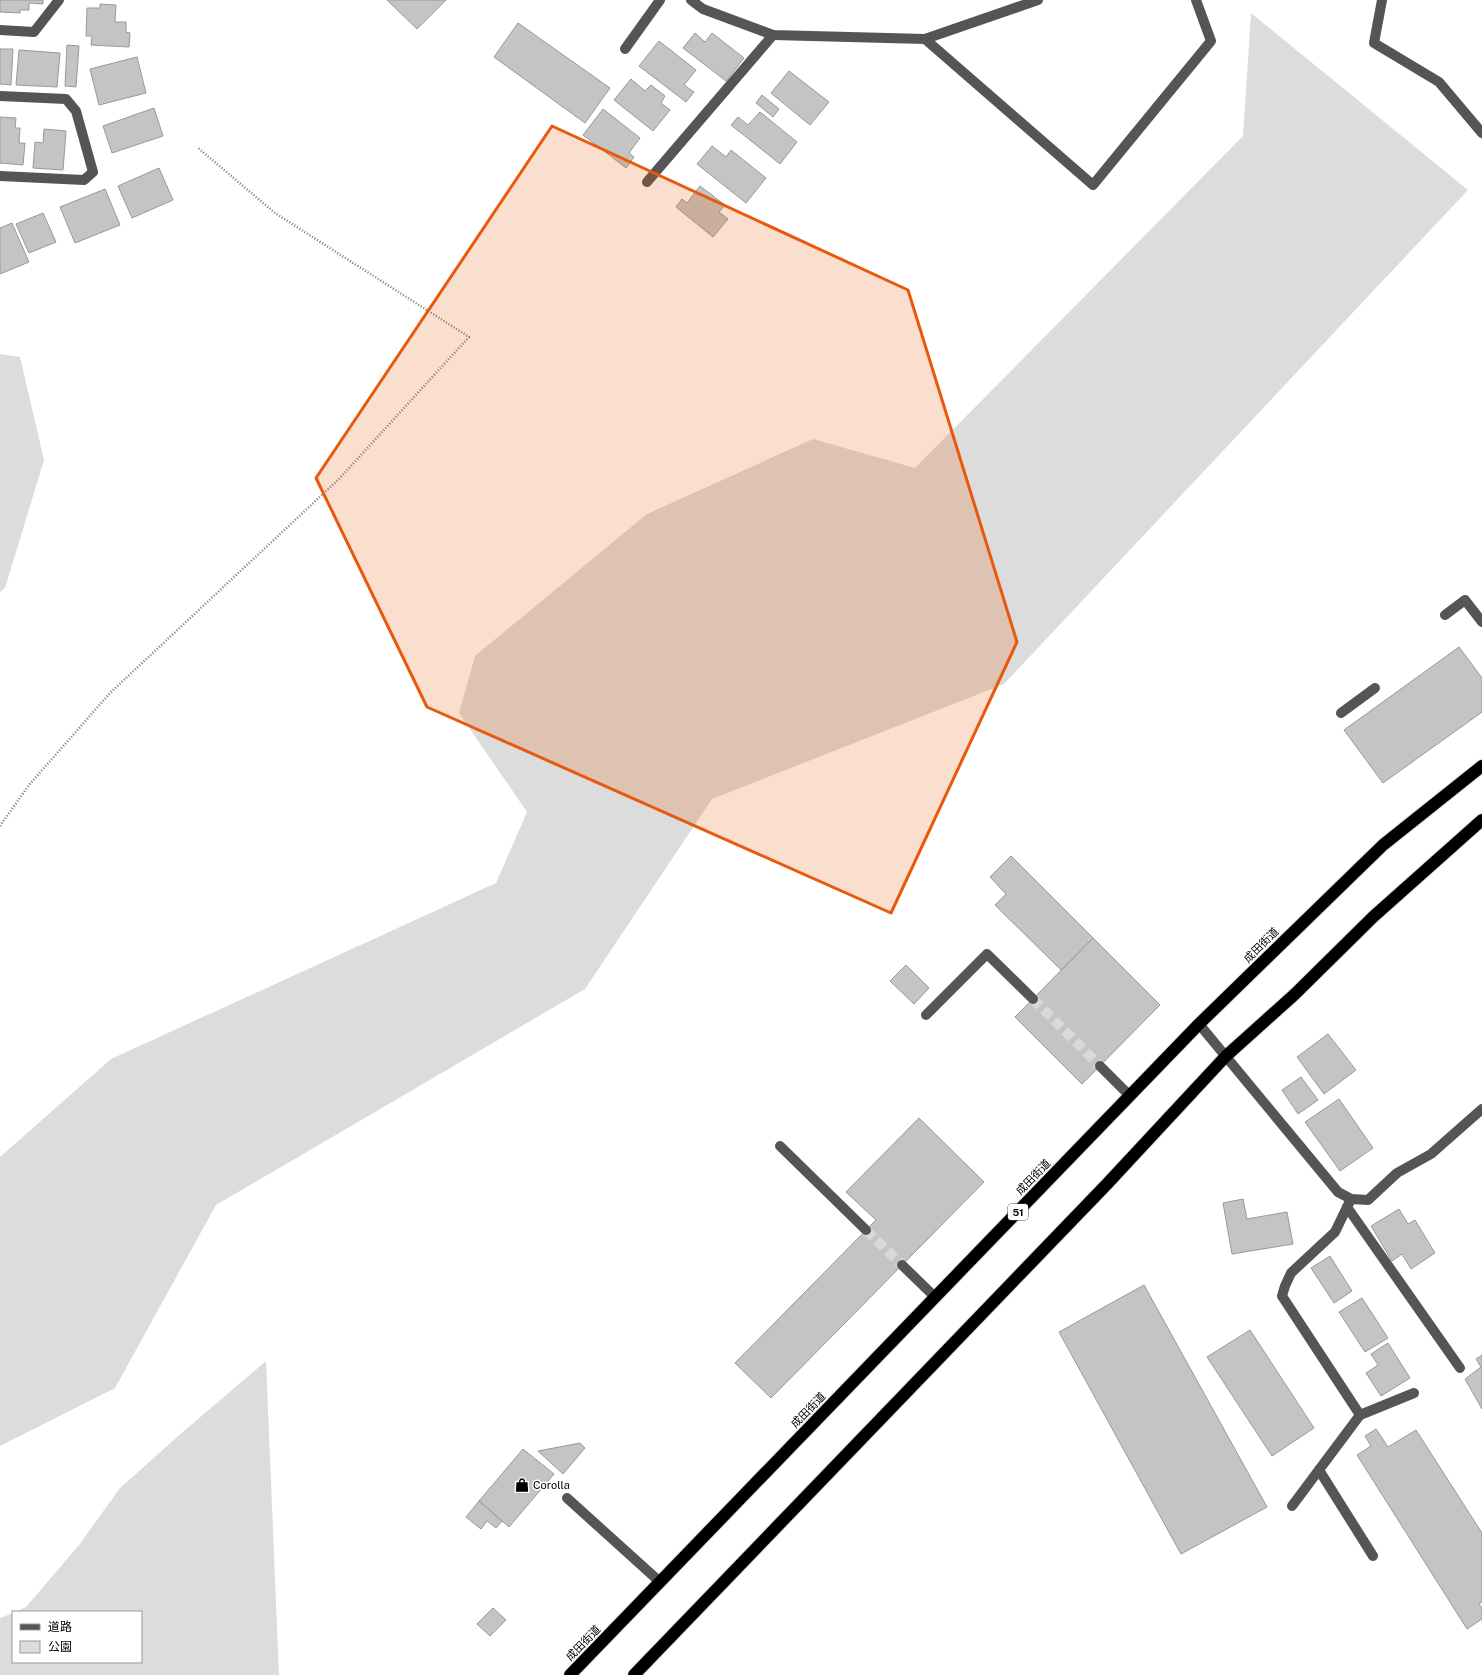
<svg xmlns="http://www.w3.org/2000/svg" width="1482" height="1675" font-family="'Public Sans','Noto Sans JP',sans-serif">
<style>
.green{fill:#dcdcdc}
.building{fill:#c4c4c4;stroke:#999}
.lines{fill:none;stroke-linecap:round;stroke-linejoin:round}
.minor-tunnel{stroke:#d9d9d9;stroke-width:10;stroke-dasharray:10 5;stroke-linecap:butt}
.highway-casing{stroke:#dbdbdb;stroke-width:14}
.path{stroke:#777;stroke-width:2.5;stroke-dasharray:1 2;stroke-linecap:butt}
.minor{stroke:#555;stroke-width:10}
.highway{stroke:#000;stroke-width:12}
.marked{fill:#e8590c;fill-opacity:0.2;stroke:#e8590c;stroke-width:3;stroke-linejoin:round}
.labels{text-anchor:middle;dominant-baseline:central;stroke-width:3;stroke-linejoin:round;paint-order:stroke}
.shield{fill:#fff;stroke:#4c4c4c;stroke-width:1}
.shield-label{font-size:10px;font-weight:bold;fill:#000}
.street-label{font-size:11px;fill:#000;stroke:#fff}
.poi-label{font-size:11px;fill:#000;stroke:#fff;text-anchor:start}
</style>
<rect width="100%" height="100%" fill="#fff"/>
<g class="green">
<path d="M1251 13 1468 190 1004 684 712 799 585 989 216 1205 115 1388 0 1446V1157L111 1059 496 883 527 812 459 713 475 656 647 514 813 439 915 468 1243 136Z"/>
<path d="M0 354 20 357 44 460 5 588 0 592Z"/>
<path d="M266 1361 279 1675H0V1618L13 1613V1662H141V1612H15L26 1607 79 1545 120 1488 184 1431Z"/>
</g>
<g class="building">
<path d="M0 0H43V4L29 3V10H20V13L0 12Z"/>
<path d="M387 0H446L417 29Z"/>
<path d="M100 4 116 5 115 22H126V32L130 33 129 47 91 45 92 36H86L87 8H100Z"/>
<path d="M518 23 610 88 585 123 494 57Z"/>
<path d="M695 33 705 42 712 33 744 58 726 81 683 48Z"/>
<path d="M659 41 696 70 684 85 694 92 686 102 639 66Z"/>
<path d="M67 45 79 46 76 87 65 86Z"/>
<path d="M0 49H13L11 85 0 84Z"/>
<path d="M19 50 60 53 57 87 16 85Z"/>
<path d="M137 57 146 93 99 105 90 69Z"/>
<path d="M789 71 829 102 810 125 771 93Z"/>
<path d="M631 79 645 91 651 85 665 96 661 103 670 110 653 131 614 100Z"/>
<path d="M762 95 779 109 773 117 756 103Z"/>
<path d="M154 108 163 136 112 153 103 126Z"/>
<path d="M603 109 640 138 629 153 634 157 626 168 583 135Z"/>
<path d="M760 112 797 142 780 164 731 125 738 117 748 125Z"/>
<path d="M0 117 16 118 15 128H20L19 143H25L23 165 0 163Z"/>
<path d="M44 129 66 131 63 170 33 168 35 142 43 143Z"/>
<path d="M712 146 726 157 731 150 766 178 746 203 697 164Z"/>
<path d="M159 168 173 200 132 218 118 186Z"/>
<path d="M700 186 725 205 719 212 728 219 713 237 676 207 682 199 687 203Z"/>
<path d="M105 189 120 225 75 243 60 207Z"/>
<path d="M43 213 56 242 29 253 16 224Z"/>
<path d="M12 223 29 262 0 274V228Z"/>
<path d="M1459 647 1482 678V712L1383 783 1344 730Z"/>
<path d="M1011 856 1093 938 1061 970 995 905 1006 894 990 877Z"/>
<path d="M1093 938 1160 1005 1082 1084 1015 1017Z"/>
<path d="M906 965 929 988 914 1004 890 981Z"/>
<path d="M1328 1034 1356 1070 1324 1094 1297 1057Z"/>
<path d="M1301 1077 1318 1100 1298 1114 1282 1090Z"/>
<path d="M1339 1099 1373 1148 1340 1171 1305 1122Z"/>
<path d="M919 1118 984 1182 771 1398 735 1363 876 1220 846 1192Z"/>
<path d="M1243 1199 1247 1219 1287 1212 1293 1244 1232 1254 1223 1203Z"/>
<path d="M1399 1209 1408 1224 1415 1220 1435 1253 1411 1269 1402 1254 1392 1261 1371 1226Z"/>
<path d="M1330 1256 1352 1291 1334 1303 1311 1268Z"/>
<path d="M1144 1285 1267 1507 1181 1554 1059 1332Z"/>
<path d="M1362 1298 1388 1338 1365 1352 1339 1312Z"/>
<path d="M1250 1330 1314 1428 1272 1456 1207 1357Z"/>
<path d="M1388 1343 1410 1378 1381 1396 1366 1373 1378 1365 1371 1354Z"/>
<path d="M1482 1355V1409L1465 1379 1481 1367 1476 1359Z"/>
<path d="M1376 1429 1388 1447 1416 1430 1482 1533V1602L1479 1604 1482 1608V1619L1467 1629 1357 1455 1371 1446 1365 1436Z"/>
<path d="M580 1443 585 1448 563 1474 538 1451Z"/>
<path d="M523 1449 554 1474 509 1527 479 1501Z"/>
<path d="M479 1501 502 1521 496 1528 487 1521 481 1529 466 1517Z"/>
<path d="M493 1608 506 1620 490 1636 477 1624Z"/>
</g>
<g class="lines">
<g class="minor-tunnel">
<path d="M1033 999 1100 1066"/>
<path d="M866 1230 902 1265"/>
</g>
<defs>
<g id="highway">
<path d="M570 1675 1199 1024 1383 845 1482 766"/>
<path d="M634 1675 1107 1184 1226 1056 1295 994 1373 917 1482 820"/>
</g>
</defs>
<use href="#highway" class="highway-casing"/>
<path class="path" d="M0 826 29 785 111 692 339 479 469 337 275 213 197 147"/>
<g class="minor">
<path d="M691 0 703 9 773 35 925 39 1038 0"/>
<path d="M1382 0 1374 43 1439 82 1482 133"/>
<path d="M0 30 34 32 59 0"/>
<path d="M925 39 1093 185 1211 41 1196 0"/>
<path d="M625 49 660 0"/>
<path d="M0 96 66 99 76 111 93 172 84 180 0 176"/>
<path d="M647 182 773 35"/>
<path d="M1445 615 1465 600 1482 622"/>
<path d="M1341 713 1375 688"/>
<path d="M926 1015 987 954 1033 999"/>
<path d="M1199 1024 1338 1192 1351 1199 1368 1200 1397 1173 1431 1154 1482 1109"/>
<path d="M1100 1066 1130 1096"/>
<path d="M780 1146 866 1230"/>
<path d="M1347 1207 1460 1368"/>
<path d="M902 1265 935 1297"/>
<path d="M1360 1415 1414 1393"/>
<path d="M1319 1470 1373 1556"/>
<path d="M567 1498 660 1582"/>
<path d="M1292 1506 1360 1415 1282 1296 1285 1286 1291 1273 1335 1232 1351 1199"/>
</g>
<use href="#highway" class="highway"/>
</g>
<path class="marked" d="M552 126 908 290 1017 642 891 913 427 707 316 478Z"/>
<defs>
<symbol id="shop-bare" viewBox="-9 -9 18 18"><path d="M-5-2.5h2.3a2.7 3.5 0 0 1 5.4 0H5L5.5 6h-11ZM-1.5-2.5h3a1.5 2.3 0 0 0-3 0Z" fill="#000" stroke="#fff" stroke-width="2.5" paint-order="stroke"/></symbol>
</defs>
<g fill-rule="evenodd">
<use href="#shop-bare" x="512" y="1475" width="20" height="20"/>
</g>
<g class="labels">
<rect class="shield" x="1008" y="1204" width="20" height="16" rx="3"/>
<g class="shield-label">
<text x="1018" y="1212">51</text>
</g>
<g class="street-label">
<text transform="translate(1261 945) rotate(-45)">成田街道</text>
<text transform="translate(1033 1177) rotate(-46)">成田街道</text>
<text transform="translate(808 1410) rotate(-46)">成田街道</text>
<text transform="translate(583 1643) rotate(-46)">成田街道</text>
</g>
<g class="poi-label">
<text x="533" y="1485">Corolla</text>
</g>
</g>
<rect x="12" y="1611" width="130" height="52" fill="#ffffff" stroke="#999999"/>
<rect x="20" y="1624" width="20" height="6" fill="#555555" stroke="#999999"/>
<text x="48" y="1631" font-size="12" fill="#000000">道路</text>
<rect x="20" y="1641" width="20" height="12" fill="#dcdcdc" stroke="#999999"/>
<text x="48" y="1651" font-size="12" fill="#000000">公園</text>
</svg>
